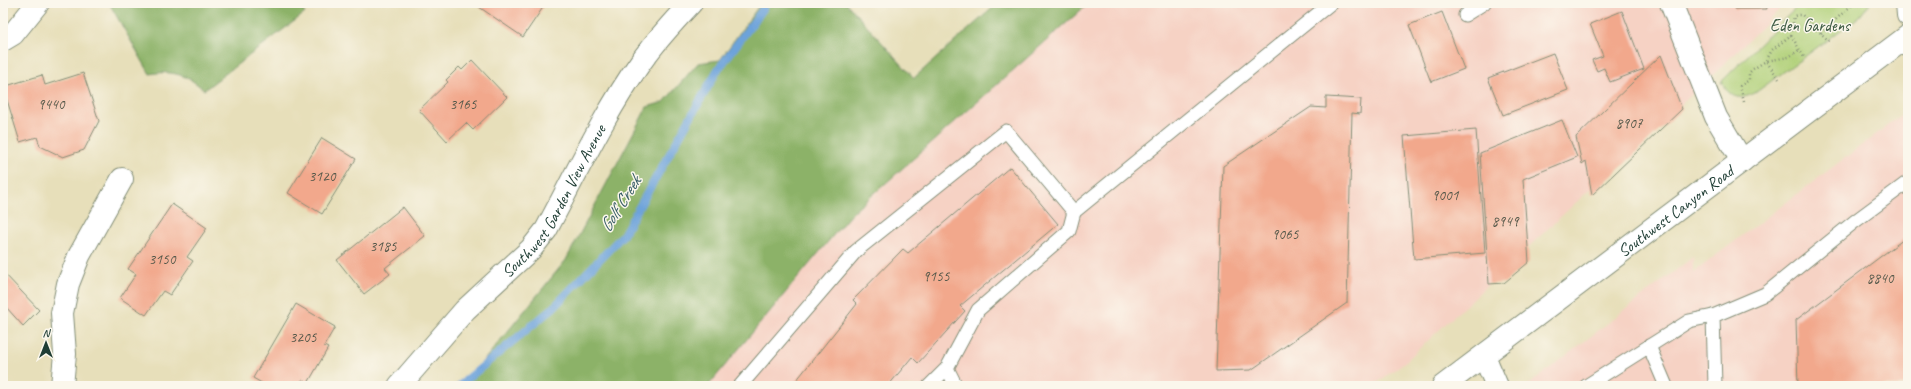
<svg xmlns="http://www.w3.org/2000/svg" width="1911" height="389" font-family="Caveat,sans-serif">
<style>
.built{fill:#f6d2c4}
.green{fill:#b0d078;stroke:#688656}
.forest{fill:#8cb268;stroke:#56784e}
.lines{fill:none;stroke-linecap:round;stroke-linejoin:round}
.stream{stroke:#6da3da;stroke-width:8}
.building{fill:#f2a88c}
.service-casing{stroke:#838e77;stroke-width:15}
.minor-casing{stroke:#838e77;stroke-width:24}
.secondary-casing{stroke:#838e77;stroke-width:24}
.path{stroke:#838e77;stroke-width:2.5;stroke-dasharray:1 3;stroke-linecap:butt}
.service{stroke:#fff;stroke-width:13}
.minor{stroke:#fff;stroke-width:22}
.secondary{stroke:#fff;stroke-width:22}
.labels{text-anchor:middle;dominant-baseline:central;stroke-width:3;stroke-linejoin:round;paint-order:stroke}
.number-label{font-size:15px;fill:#54584a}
.park-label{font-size:17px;fill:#3c5a42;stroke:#fbf7ec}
.street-label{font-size:17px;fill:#1f3d34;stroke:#fbf7ec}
.water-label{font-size:18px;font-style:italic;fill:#365c66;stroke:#fbf7ec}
</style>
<rect width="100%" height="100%" fill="#fbf7ec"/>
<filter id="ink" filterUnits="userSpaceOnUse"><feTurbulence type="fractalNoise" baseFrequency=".025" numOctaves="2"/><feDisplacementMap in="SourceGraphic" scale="8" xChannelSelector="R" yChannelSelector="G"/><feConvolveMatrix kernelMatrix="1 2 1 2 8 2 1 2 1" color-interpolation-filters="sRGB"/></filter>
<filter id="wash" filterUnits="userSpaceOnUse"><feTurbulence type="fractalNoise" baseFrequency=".012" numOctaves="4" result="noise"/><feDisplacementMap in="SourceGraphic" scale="16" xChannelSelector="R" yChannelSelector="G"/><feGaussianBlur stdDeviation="0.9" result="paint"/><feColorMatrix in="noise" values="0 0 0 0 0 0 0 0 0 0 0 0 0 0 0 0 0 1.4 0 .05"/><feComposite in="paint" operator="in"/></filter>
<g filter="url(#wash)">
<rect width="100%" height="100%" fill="#e7dfba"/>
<g class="built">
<path d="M1089 3H1786L1717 71 1406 361 1373 386H708L851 215Z"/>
<path d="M1908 110V386H1527L1693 257V273Z"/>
</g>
<path class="green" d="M1801 3H1870L1860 16 1755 93C1738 101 1731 98 1721 82Z"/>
<g class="forest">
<path d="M109 3H297L305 13 204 90C188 75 172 70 150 74Z"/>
<path d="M761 3H846L914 78 998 3H1089L851 214 708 386H463L566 260 647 107 664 102 698 63 720 60Z"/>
</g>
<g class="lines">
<path class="stream" d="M459 386 553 308 623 235 717 71 763 9 764 3"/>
</g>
<g id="blocks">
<g class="building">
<path d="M482 3H546L523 37 479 7Z"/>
<path d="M1734 3H1766L1767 9H1735Z"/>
<path d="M1622 11 1644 69 1610 82 1604 68 1597 71 1592 60 1603 56 1590 24Z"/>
<path d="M1442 12 1464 69 1431 82 1409 25Z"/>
<path d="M1553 53 1568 90 1503 115 1488 78Z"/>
<path d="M1661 55 1682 109 1592 195 1586 161 1582 164 1576 137Z"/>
<path d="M472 60 507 97 473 130 466 123 447 141 419 110 448 82 446 80 459 67 462 70Z"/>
<path d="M83 73 99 121 84 150 63 157 40 146 37 137 20 142 3 87 42 75 45 85Z"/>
<path d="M1326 97 1361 99 1360 114 1352 113 1347 303 1251 370 1216 371 1223 166 1311 107 1326 108Z"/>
<path d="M1562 120 1577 157 1523 179 1529 262 1504 283 1489 284 1480 153Z"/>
<path d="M1476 130 1485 253 1414 259 1404 136Z"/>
<path d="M322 138 356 159 322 214 288 193Z"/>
<path d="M1010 167 1058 224 960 306 965 311 918 363 912 357 888 386H792L857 304 853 300 903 249 908 253Z"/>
<path d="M172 204 207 228 187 257 193 261 170 295 163 291 146 315 120 298 136 274 128 269Z"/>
<path d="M403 207 425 236 385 268 390 274 364 294 337 260Z"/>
<path d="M1908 236V386H1798L1796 320Z"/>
<path d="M3 272 39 310 23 326 6 307 3 310Z"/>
<path d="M296 304 335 327 324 346 328 348 308 383 302 380 298 386H267L253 378Z"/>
</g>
</g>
</g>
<g filter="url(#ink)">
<use href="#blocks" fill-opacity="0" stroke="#838e77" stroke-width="1"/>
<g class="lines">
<defs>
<g id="service">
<path d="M1465 15 1484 3"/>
<path d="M1649 346 1666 386"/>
<path d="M740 386 856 251 1006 131 1074 212 1331 3"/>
<path d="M929 386 947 368"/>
<path d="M956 386 947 368 978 310 1069 231 1074 212"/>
<path d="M1586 386 1689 321 1713 316"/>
<path d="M1715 386 1713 316 1765 294 1854 222 1908 182"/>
</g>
<g id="minor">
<path d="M1671 3 1716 117 1742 161"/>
<path d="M1907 3 1908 15"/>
<path d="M3 40 13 34 38 3"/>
<path d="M1484 356 1497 386"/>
<path d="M62 386 65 354 62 313 68 284 79 256 122 179"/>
<path id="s1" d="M399 386 465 310 531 249 546 230C575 176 604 114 640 63 655 42 673 22 691 3"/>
</g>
<g id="secondary">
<path id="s2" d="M1443 386 1908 36"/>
</g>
</defs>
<use href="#service" class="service-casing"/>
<use href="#minor" class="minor-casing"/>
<use href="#secondary" class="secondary-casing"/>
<g class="path">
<path d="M1821 33 1854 3"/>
<path d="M1791 35 1805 59"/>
<path d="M1779 79 1766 61 1789 57 1799 50"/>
<path d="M1744 102 1740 86 1749 80V73L1753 69 1766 61 1772 50 1791 35 1794 16 1798 15H1802L1829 41"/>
</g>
<use href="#service" class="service"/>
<use href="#minor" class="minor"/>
<use href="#secondary" class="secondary"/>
</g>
</g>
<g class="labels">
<g class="number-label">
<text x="51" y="104">9440</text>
<text x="463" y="104">3165</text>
<text x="1629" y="123">8907</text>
<text x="322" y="176">3120</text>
<text x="1445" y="195">9001</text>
<text x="1505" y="221">8949</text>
<text x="1285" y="234">9065</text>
<text x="383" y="246">3185</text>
<text x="162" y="259">3150</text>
<text x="936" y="276">9155</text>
<text x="1880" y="278">8840</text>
<text x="303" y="337">3205</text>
</g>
<g class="park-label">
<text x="1810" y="25">Eden Gardens</text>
</g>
<g class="street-label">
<text stroke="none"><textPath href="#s1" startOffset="243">Southwest Garden View Avenue</textPath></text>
<text stroke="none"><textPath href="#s2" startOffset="291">Southwest Canyon Road</textPath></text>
</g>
<g class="water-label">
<text transform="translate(620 204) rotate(-58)">Golf Creek</text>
</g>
</g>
<rect width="1911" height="389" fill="none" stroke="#fbf7ec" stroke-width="16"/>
<g transform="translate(46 343)" stroke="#fbf7ec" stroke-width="3" paint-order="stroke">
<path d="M0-3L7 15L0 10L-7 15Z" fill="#1f3d34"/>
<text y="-6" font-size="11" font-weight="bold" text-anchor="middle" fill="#1f3d34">N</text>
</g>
</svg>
